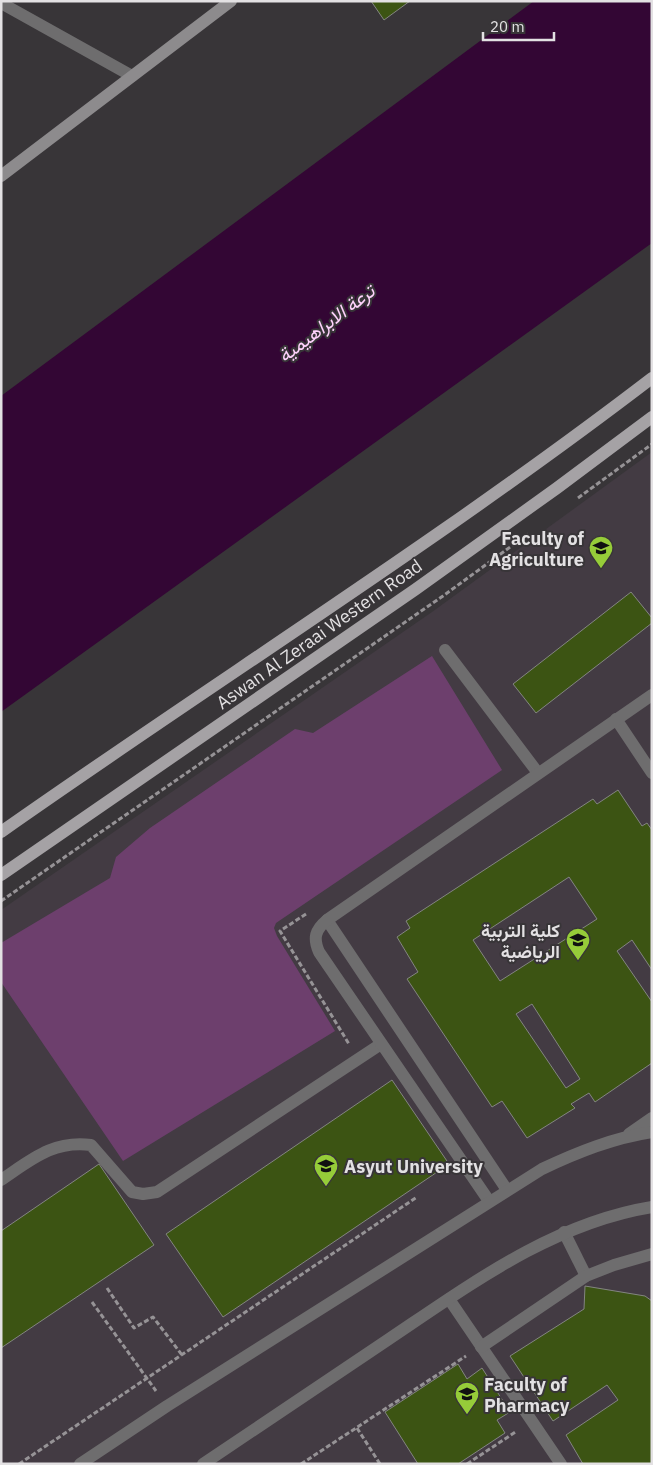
<svg xmlns="http://www.w3.org/2000/svg" width="653" height="1465" font-family="'IBM Plex Sans',Vazirmatn,sans-serif">
<style>
.built{fill:#433b43}
.green{fill:#6d3f6d}
.water{fill:#330634}
.building{fill:#3c5413;stroke:#838581;fill-rule:evenodd}
.lines{fill:none;stroke-linecap:round;stroke-linejoin:round}
.path{stroke:#969396;stroke-width:3;stroke-dasharray:5 2.5;stroke-linecap:butt}
.lane{stroke:#6e6d6e;stroke-width:12}
.street{stroke:#6e6d6e;stroke-width:12}
.secondary{stroke:#8d8b8d;stroke-width:12}
.primary{stroke:#a5a2a5;stroke-width:12}
.labels{text-anchor:middle;dominant-baseline:central;stroke-width:4;stroke-linejoin:round;paint-order:stroke}
.poi-label{font-size:18px;font-weight:bold;fill:#e3e1e3;stroke:#383538;text-anchor:end}
.street-label{font-size:18px;fill:#e3e1e3;stroke:#383538}
.water-label{font-size:19px;font-style:italic;fill:#ffd3fd;stroke:#383538}
</style>
<rect width="100%" height="100%" fill="#383538"/>
<path class="built" d="M652 452V1464H1V910L432 612Z"/>
<path class="green" d="M432 656 502 770 276 923 274 928 277 936 335 1031 123 1161 1 982V943L110 878 116 857 150 828 295 729 313 733Z"/>
<path class="water" d="M534 1H652V243L1 712V396Z"/>
<g class="building">
<path d="M371 1H410L384 20Z"/>
<path d="M631 592 652 618V623L536 713 513 684Z"/>
<path d="M618 790 642 826 647 823 652 830V970L632 940 617 951 652 1002V1063L595 1102 589 1093 571 1104 575 1108 527 1138 502 1101 492 1107 407 979 418 972 397 937 410 928 406 921 593 799 597 804ZM569 877 597 919 500 981 473 940ZM532 1004 580 1079 566 1088 516 1014Z"/>
<path d="M392 1080 449 1164 223 1317 166 1234Z"/>
<path d="M99 1164 154 1245 1 1348V1231Z"/>
<path d="M585 1286 645 1296 652 1301V1464H583L566 1435 618 1400 607 1385 553 1421 510 1356 584 1309Z"/>
<path d="M458 1364 467 1379 482 1368 510 1412 497 1420 505 1433 458 1464H418L385 1412Z"/>
</g>
<g class="lines">
<g class="path">
<path d="M578 498 652 444"/>
<path d="M1 901 443 596 528 534"/>
<path d="M306 914 280 931 349 1044"/>
<path d="M107 1288 134 1328 153 1317 182 1355"/>
<path d="M92 1302 156 1391"/>
<path d="M357 1428 380 1464"/>
<path d="M19 1464 417 1197"/>
<path d="M301 1464 466 1356"/>
<path d="M467 1464 517 1431"/>
</g>
<g class="lane">
<path d="M445 650 538 773"/>
<path d="M616 719 652 773"/>
<path d="M327 920 507 1190"/>
<path d="M629 1134 652 1118"/>
<path d="M1 1180C31 1160 53 1140 91 1145L132 1192 143 1194 157 1192 381 1044"/>
<path d="M489 1201 319 952C313 938 315 930 327 920L652 695"/>
<path d="M564 1232 586 1276"/>
<path d="M449 1299 561 1464"/>
<path d="M481 1347 586 1276 614 1265 652 1254"/>
<path d="M80 1464 167 1406 542 1169C578 1152 613 1138 652 1132"/>
<path d="M203 1464C265 1422 327 1380 389 1339 471 1284 553 1223 652 1207"/>
</g>
<path class="street" d="M1 3 132 76"/>
<path class="secondary" d="M1 176 231 1"/>
<g class="primary">
<path d="M1 832C217 680 442 539 652 378"/>
<path d="M1 875 416 589 557 488 652 417"/>
</g>
</g>
<defs>
<symbol id="university-pin" viewBox="-11 -11 22 30"><path d="M0 17L-7.5 6A9.5 9.5 0 1 1 7.5 6Z" fill="#96cc39" stroke="#383538"/><path d="M0-5L7-2L0 1L-7-2ZM-4 1L0 2.5L4 1V4Q0 6-4 4Z" fill="#111"/></symbol>
<symbol id="school-pin" viewBox="-11 -11 22 30"><path d="M0 17L-7.5 6A9.5 9.5 0 1 1 7.5 6Z" fill="#96cc39" stroke="#383538"/><path d="M0-5L7-2L0 1L-7-2ZM-4 1L0 2.5L4 1V4Q0 6-4 4Z" fill="#111"/></symbol>
</defs>
<g fill-rule="evenodd">
<use href="#university-pin" x="587" y="534" width="28" height="38"/>
<use href="#university-pin" x="564" y="926" width="28" height="38"/>
<use href="#university-pin" x="312" y="1152" width="28" height="38"/>
<use href="#school-pin" x="453" y="1380" width="28" height="38"/>
</g>
<g class="labels">
<g class="poi-label">
<text x="584" y="538">Faculty of<tspan x="584" dy="21">Agriculture</tspan></text>
<text x="560" y="930">كلية التربية<tspan x="560" dy="21">الرياضية</tspan></text>
<text x="344" y="1166" text-anchor="start">Asyut University</text>
<text x="484" y="1384" text-anchor="start">Faculty of<tspan x="484" dy="21">Pharmacy</tspan></text>
</g>
<g class="street-label">
<text transform="translate(319 634) rotate(-35)">Aswan Al Zeraai Western Road</text>
</g>
<g class="water-label">
<text transform="translate(326 323) rotate(-37)">ترعة الابراهيمية</text>
</g>
</g>
<rect width="653" height="1465" fill="none" stroke="#e3e1e3" stroke-width="5"/>
<path d="M483 32v8h71v-8" fill="none" stroke="#e3e1e3" stroke-width="2.5"/>
<text x="490" y="32" font-size="15" fill="#e3e1e3" stroke="#383538" stroke-width="4" paint-order="stroke">20 m</text>
</svg>
